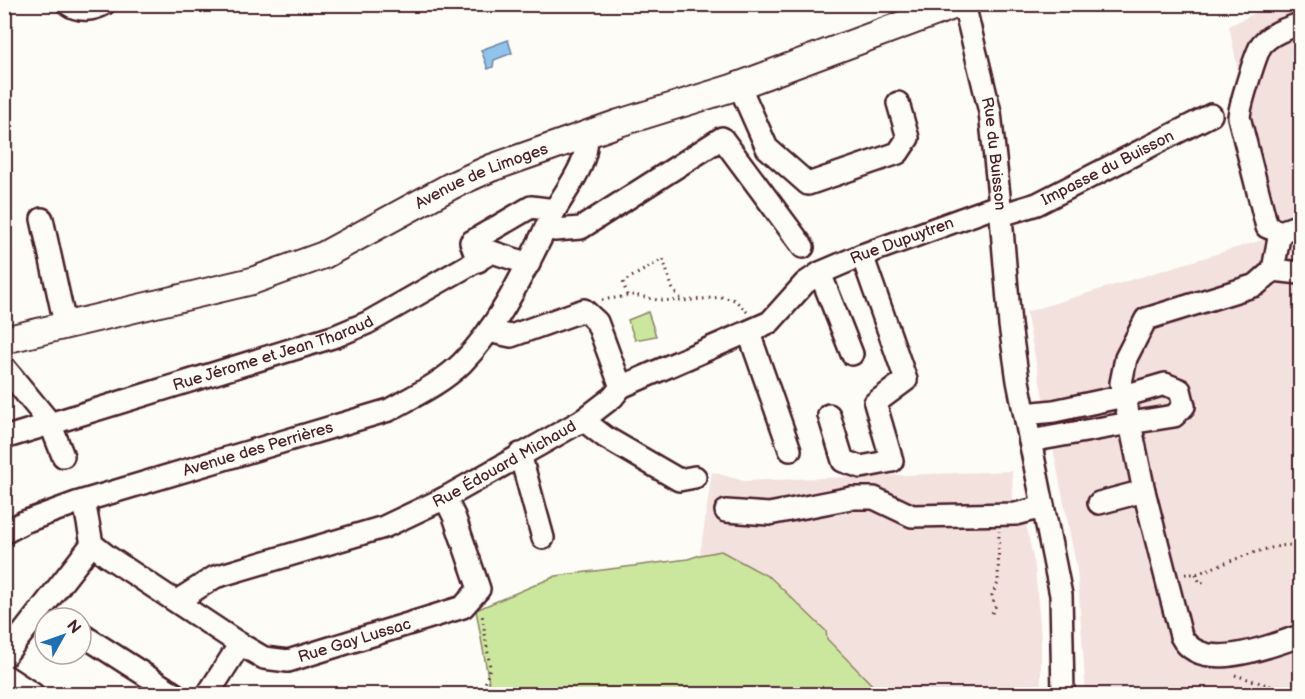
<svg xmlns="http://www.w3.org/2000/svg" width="1305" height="699" font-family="'Balsamiq Sans',sans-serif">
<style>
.built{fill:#f3e1dd}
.green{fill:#cbe79e;stroke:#8a8364;stroke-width:1.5}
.water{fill:#8fc5ed;stroke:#73839f;stroke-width:1.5}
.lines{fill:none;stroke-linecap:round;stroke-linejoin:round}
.minor-casing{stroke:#4a1f2b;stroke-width:26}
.major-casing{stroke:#4a1f2b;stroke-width:30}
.path{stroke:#4a1f2b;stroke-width:3;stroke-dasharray:1.5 4.5;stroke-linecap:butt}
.minor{stroke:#fdfcf7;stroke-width:21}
.major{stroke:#fdfcf7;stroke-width:26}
.labels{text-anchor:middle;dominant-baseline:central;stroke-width:4.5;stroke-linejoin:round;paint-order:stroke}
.street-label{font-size:16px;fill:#4a1f2b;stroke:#fdfcf7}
</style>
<rect width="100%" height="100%" fill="#fdfcf7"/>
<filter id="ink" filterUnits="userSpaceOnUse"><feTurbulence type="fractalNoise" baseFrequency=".0167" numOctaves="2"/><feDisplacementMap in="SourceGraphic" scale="12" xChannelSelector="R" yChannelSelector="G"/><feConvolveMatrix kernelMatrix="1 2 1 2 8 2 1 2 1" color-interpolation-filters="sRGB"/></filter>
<g filter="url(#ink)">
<g class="built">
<path d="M1272 5H1300V694H1086L1077 569 1026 312 1272 237 1229 26Z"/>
<path d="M1012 471 1014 524H1026L1035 568 1041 638V694H602L688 559 700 555 712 472 744 481Z"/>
</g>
<g class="green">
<path d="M648 312 656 336 635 340 628 320Z"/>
<path d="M721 551 771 578 826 631 827 639 881 694H491L476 610 556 576 688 559 700 555Z"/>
</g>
<path class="water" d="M508 40 512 53 494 60 493 67 488 69 481 50Z"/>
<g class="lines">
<defs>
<g id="minor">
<path d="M68 4C79 12 93 10 104 4"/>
<path id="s1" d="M964 4 990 112 1000 205 1010 325 1018 381 1061 595 1063 694"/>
<path d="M1300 24C1288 28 1272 33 1262 44 1256 52 1240 105 1239 117L1267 227 1280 232 1300 225"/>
<path d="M739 85 767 148 808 184 898 153 908 138 898 103"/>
<path id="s2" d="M1001 215 1037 204 1211 115"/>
<path d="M42 219 65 324"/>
<path d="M546 228 555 230 581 228 722 138 803 247"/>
<path d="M1280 232 1273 270 1300 273"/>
<path d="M478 261 471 242 531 207 555 210"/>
<path d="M820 273 852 354"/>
<path d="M490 329 497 333 511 336 584 310 597 322 621 387"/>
<path d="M749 333 790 450"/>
<path d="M4 367 50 423 63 456"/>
<path d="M1025 414 1054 411 1124 396 1165 384 1180 390 1184 406 1174 416 1130 423 1144 491 1181 636C1201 675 1269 646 1300 636"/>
<path d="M829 415 843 461 861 467 892 461 875 403 906 380 862 255"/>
<path d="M583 420 605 437 679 480 695 477"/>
<path id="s3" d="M4 438 336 336 367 323 492 252 529 264"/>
<path d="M1030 441 1130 423 1121 383 1126 358 1146 319 1256 285 1273 270"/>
<path d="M520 454 543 538"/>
<path id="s4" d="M84 501 92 544 107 556 240 644 264 658 288 661 463 607 479 589 454 516 445 498"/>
<path d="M1099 503 1144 491"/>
<path d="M726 511 769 514 851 498H874L912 516 1016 514 1043 507"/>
<path id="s5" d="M4 533 24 522 76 503 389 410C414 396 442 383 462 363 504 320 528 262 555 210 567 188 590 162 586 135"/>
<path id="s6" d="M177 601 215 577 384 527 445 498 583 420 613 397 621 387 770 322 805 283 820 273 862 255 1000 205"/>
<path d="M81 634 175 694"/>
<path d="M4 657 92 544"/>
<path d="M4 675 33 694"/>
<path d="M208 694 240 644"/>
</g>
<g id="major">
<path id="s7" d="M4 340 252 281 324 255 451 186 491 168 619 123 732 88 958 4"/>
</g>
</defs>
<use href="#minor" class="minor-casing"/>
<use href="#major" class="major-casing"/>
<g class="path">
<path d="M183 7 184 4"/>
<path d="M627 295 623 282 663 259 673 290 683 301"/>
<path d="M602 300 634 295 658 300 683 301 721 297 735 300 747 312"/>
<path d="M1185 574H1196C1222 565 1276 540 1300 546"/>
<path d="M1196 574 1200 583 1206 582"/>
<path d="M992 613 995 607 992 595 998 583 999 531"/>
<path d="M1235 675 1280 689"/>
<path d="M482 694 490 667 482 614"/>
</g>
<use href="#minor" class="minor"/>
<use href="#major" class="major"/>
</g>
</g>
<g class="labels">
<g class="street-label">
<text stroke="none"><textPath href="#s1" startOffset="153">Rue du Buisson</textPath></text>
<text stroke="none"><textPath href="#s2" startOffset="117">Impasse du Buisson</textPath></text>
<text stroke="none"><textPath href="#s7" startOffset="508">Avenue de Limoges</textPath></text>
<text stroke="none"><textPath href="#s6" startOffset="819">Rue Dupuytren</textPath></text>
<text stroke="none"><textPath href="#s3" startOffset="282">Rue Jérome et Jean Tharaud</textPath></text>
<text stroke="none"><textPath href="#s5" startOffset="268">Avenue des Perrières</textPath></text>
<text stroke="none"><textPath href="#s6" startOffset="357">Rue Édouard Michaud</textPath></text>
<text stroke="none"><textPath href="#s4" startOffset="344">Rue Gay Lussac</textPath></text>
</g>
</g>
<rect width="1305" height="699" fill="none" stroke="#fdfcf7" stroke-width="24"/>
<rect x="12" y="12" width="1281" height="675" fill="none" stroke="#4a1f2b" stroke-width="2" filter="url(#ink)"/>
<g transform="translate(63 636) rotate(50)"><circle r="28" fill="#fdfcf7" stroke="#b5a4a5" stroke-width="1.5"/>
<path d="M0-4.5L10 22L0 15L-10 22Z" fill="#1f6fb2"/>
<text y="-9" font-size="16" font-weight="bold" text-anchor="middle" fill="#4a1f2b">N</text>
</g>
</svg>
